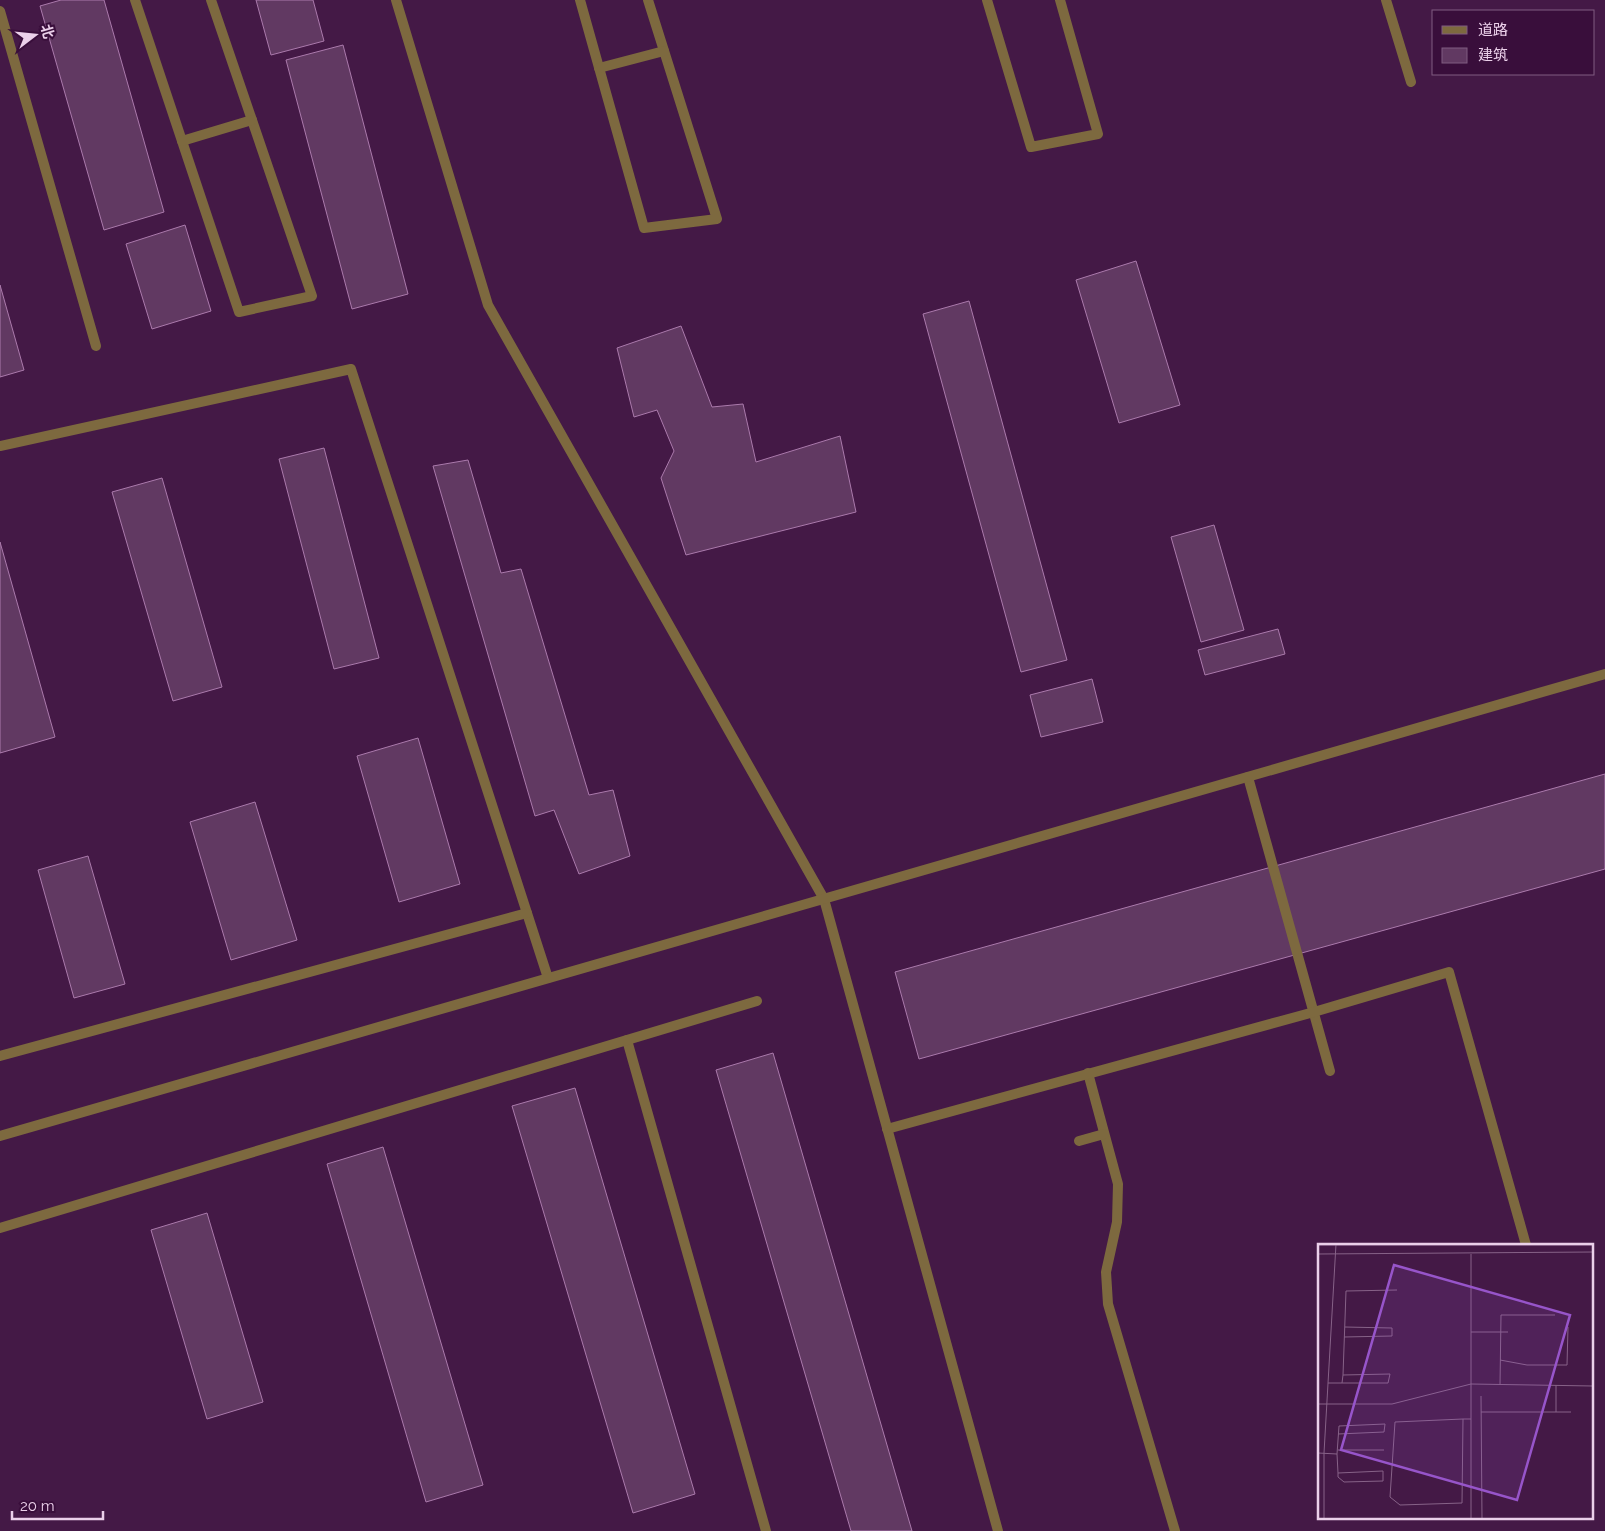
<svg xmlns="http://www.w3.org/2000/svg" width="1605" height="1531" font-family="Raleway,'Noto Sans SC',sans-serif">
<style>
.building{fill:#613962;stroke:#ab7aac}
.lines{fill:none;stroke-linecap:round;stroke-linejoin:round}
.lane{stroke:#7d693f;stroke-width:10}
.street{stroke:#7d693f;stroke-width:10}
.inset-road{fill:none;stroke:#876288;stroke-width:1}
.view{fill:#9755ca;fill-opacity:0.15;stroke:#9755ca;stroke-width:2.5}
.inset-edge{fill:none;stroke:#ebd0ea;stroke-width:2.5}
</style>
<rect width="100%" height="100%" fill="#441946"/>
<g class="building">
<path d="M61 0H104L164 212 104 230 40 6Z"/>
<path d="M256 0H313L324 41 271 55Z"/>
<path d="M343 45 408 294 352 309 286 60Z"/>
<path d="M185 225 211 311 152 329 126 244Z"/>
<path d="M1136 261 1180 405 1119 423 1076 280Z"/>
<path d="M0 285 24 370 0 377Z"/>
<path d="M969 301 1067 660 1021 672 923 314Z"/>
<path d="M681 326 712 407 743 404 756 462 840 436 856 512 686 555 661 478 674 451 657 410 634 417 617 348Z"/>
<path d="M324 448 379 658 334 669 279 459Z"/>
<path d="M468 460 501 573 521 569 589 795 613 790 630 856 579 874 554 810 535 816 433 466Z"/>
<path d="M162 478 222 687 173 701 112 492Z"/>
<path d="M1214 525 1244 630 1201 642 1171 537Z"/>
<path d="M0 542 55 737 0 753Z"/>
<path d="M1278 629 1285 654 1205 675 1198 650Z"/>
<path d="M1092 679 1103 722 1041 737 1030 695Z"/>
<path d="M418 738 460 884 399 902 357 756Z"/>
<path d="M1605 774V869L919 1059 895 972Z"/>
<path d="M255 802 297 940 231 960 190 822Z"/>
<path d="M88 856 125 984 74 998 38 870Z"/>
<path d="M773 1053 912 1531H851L716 1070Z"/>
<path d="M575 1088 695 1494 633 1513 512 1106Z"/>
<path d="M383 1147 483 1485 426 1502 327 1164Z"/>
<path d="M207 1213 263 1402 207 1419 151 1230Z"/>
</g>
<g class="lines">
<g class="lane">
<path d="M135 0 239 312 312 296 211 0"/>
<path d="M580 0 644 228 717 219 648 0"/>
<path d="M987 0 1031 147 1098 134 1060 0"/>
<path d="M1386 0 1411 82"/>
<path d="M0 11 96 346"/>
<path d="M599 68 664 51"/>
<path d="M182 141 252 120"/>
<path d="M1248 777 1330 1071"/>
<path d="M627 1040 766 1531"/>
<path d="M1088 1073 1118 1184 1117 1222 1106 1272 1108 1304 1175 1531"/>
<path d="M887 1129 1314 1012 1449 972 1526 1245"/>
<path d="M1079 1141 1104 1134"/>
<path d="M0 1228 757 1001"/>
</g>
<g class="street">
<path d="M396 0 488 305 824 899 998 1531"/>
<path d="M0 446 351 369 548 978"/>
<path d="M0 1056 527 913"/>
<path d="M0 1136 1605 674"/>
</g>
</g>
<g transform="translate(1318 1244)">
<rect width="275" height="275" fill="#441946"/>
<path class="inset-road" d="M0 1H275M0 10 275 8M153 10V275M153 88H190M26 93 74 92V84L27 83M182 116 209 121H249L250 83M25 131 28 47 79 46M10 139H70L72 130 25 131 24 139M182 141 183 71H237M163 152 164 275M0 160H74L153 140 275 142M163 168H253M238 168V141M145 175 144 259 82 261 72 253 77 178 145 175H153M20 206H66M0 209 19 210 21 182 67 180 66 188 20 190M19 210 20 229V233L26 238 65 237V227L20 229M6 275V209L18 0"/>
<path class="view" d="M76 21 252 71 199 256 23 206Z"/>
<rect width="275" height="275" class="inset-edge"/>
</g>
<rect x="1432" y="10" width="162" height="65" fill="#390e3b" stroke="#805c81"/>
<rect x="1442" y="26" width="25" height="8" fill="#7d693f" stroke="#805c81"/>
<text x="1478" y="35" font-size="15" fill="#ebd0ea">道路</text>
<rect x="1442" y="48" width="25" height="15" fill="#613962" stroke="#805c81"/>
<text x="1478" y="60" font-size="15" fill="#ebd0ea">建筑</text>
<g transform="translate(35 35) rotate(74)" stroke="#390e3b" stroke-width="4" paint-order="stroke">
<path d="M0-4L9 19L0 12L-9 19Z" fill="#ebd0ea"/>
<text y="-8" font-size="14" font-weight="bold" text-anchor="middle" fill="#ebd0ea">北</text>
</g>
<path d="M12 1511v8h91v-8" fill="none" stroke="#ebd0ea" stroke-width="2.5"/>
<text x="20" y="1511" font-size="15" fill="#ebd0ea" stroke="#390e3b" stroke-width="4" paint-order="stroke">20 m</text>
</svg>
